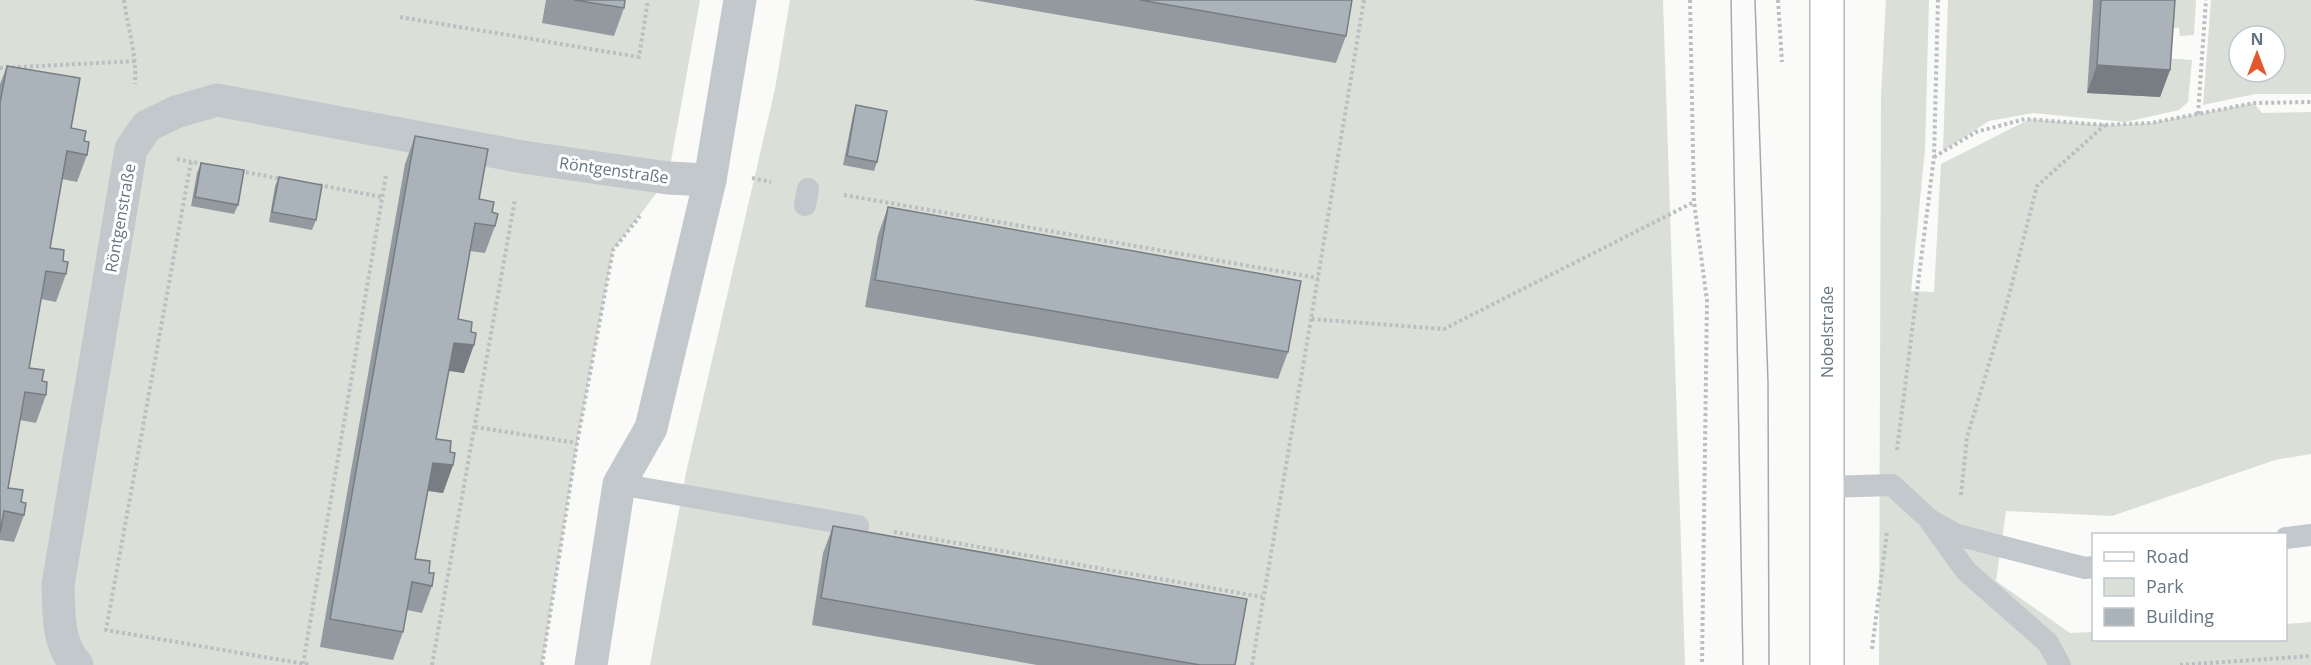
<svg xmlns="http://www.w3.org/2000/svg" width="2311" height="665" font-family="'Open Sans',sans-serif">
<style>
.green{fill:#dadfd7;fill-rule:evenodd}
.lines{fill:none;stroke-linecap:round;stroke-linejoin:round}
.secondary-casing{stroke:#b3babf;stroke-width:36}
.path{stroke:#bbbfc2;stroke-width:4;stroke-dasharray:3 3;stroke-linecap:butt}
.service{stroke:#c3c8cc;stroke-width:22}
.minor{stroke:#c3c8cc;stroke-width:33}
.secondary{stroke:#fff;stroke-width:33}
.tram{stroke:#a2aab0;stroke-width:1.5}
.wall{fill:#929a9f}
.shaded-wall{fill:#777d82}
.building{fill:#aab3b9;stroke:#777d82;stroke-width:1.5}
.labels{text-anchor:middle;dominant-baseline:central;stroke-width:6;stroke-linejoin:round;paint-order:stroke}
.street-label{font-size:16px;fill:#657683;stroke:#fff}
</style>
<rect width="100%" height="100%" fill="#fafaf8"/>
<g class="green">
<path d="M0 0H700L668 178 613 250 577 443 542 665H0Z"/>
<path d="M790 0H1663L1685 665H650L687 468 775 89Z"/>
<path d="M1886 0H1929L1925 149 1911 291 1934 292 1941 164 2030 119 2105 125 2151 123 2254 103 2262 113 2311 112V454L2275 460 2112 516 2006 511 1996 581 2070 633 2093 632 2094 640H2286V624L2311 622V665H1879L1881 95Z"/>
<path d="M1948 0H2093L2087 93 2160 97 2163 58 2192 60 2188 102 2179 110 2125 122 2033 113 1989 121 1943 151Z"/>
<path d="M2167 0H2196L2194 35 2180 36 2179 28H2165Z"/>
<path d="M2211 0H2311V94H2255L2203 105ZM2239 36H2275V72H2239Z"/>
</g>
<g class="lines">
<defs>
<path id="secondary" d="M1827 665V0"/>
</defs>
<use href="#secondary" class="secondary-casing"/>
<g class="path">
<path d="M124 0C128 29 137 55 135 84"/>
<path d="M1364 0 1311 319 1444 329 1694 202"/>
<path d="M1690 0 1694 202 1707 301 1702 665"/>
<path d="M1778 0 1782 62"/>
<path d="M400 17 639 57 648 0"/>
<path d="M0 68 137 61"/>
<path d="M2198 114 2206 0"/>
<path d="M1934 157 1976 132 2025 119 2105 125 2151 123 2254 103 2311 102"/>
<path d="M177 159 191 162"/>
<path d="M203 164 191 162 106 630 311 665"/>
<path d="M240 171 282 179"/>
<path d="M752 178 771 182"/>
<path d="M319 185 382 197"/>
<path d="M844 195 1318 278"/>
<path d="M475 427 577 443"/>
<path d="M1897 450 1934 157 1938 0"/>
<path d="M1961 495 1967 437 2005 311 2037 186 2105 125"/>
<path d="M894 532 1262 597"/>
<path d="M1872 649 1887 532"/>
<path d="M303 664 386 175"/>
<path d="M432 665 515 199"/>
<path d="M542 665 577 443 613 250 640 216"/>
<path d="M1252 665 1311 319"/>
<path d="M2180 665 2311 656"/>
</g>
<g class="service">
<path d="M805 205 808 189"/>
<path d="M619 484 858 526"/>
<path d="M1826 487 1892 485 1928 518 1966 571 2048 643 2060 665"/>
<path d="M1932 521 1957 535 2085 568 2094 567"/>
<path d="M2286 538 2311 535"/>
</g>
<g class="minor">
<path d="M77 665C57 644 59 613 58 585L131 149 147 126 176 112 217 100 523 157 668 178 710 180"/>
<path d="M591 665 619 484 651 428 710 180 740 0"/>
</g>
<use href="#secondary" class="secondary"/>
<g class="tram">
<path d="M1731 0 1743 665"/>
<path d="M1755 0 1768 382 1769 665"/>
</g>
</g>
<g class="wall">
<path d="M546 0H625L624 8 614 36 542 23Z"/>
<path d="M973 0H1352L1346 36 1336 63Z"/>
<path d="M2093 0H2175L2170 70 2160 97 2087 93Z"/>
<path d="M7 66 71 128 84 141 87 155 77 182 62 179 50 248 63 261 66 274 56 302 41 299 29 368 42 381 46 395 36 423 20 420 8 488 21 502 24 515 14 542 0 540V84Z"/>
<path d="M856 105 877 162 874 171 843 165 853 115Z"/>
<path d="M415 136 492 212 495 226 485 253 470 251 458 319 464 373 449 371 436 439 450 452 453 465 443 493 428 491 415 559 429 573 432 586 422 613 407 610 403 632 393 660 320 647 405 164Z"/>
<path d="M201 163 238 205 234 214 191 206 197 173Z"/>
<path d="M279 177 316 220 312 230 269 222 275 186Z"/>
<path d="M888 207 1288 352 1278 379 865 307 878 235Z"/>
<path d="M833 526 1235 665H1037L812 625 823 553Z"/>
</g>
<g class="shaded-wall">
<path d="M2097 65 2170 70 2160 97 2087 93Z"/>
<path d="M454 343 474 345 464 373 444 370Z"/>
<path d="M433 463 453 465 443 493 423 490Z"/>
</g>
<g class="building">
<path d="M574 0H625L624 8Z"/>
<path d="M1140 0H1352L1346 36Z"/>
<path d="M2101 0H2175L2170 70 2097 65Z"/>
<path d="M7 66 80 78 71 128 86 131 84 141 89 142 87 155 67 151 50 248 64 250 63 261 68 262 66 274 46 271 29 368 44 370 42 381 47 382 46 395 25 392 8 488 23 490 21 502 26 503 24 515 4 511 0 533V103Z"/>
<path d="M856 105 887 111 877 162 847 156Z"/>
<path d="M415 136 488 149 479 199 494 202 492 212 498 214 495 226 475 223 458 319 472 322 471 332 476 333 474 345 454 343 436 439 451 441 450 452 455 453 453 465 433 463 415 559 430 561 429 573H434L432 586 412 582 403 632 330 619Z"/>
<path d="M201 163 244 170 238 205 195 197Z"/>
<path d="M279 177 322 185 316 220 272 212Z"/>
<path d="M888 207 1301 281 1288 352 875 280Z"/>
<path d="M833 526 1247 599 1235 665H1200L821 598Z"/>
</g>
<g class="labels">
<g class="street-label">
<text transform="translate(614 170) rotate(8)">Röntgenstraße</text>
<text transform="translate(120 218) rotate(-80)">Röntgenstraße</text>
<text transform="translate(1827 332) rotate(-90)">Nobelstraße</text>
</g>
</g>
<rect x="2092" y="533" width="195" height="108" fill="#ffffff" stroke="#c1c8cd" stroke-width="1.5"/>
<rect x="2104" y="552" width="30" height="9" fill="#ffffff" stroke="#c1c8cd" stroke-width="1.5"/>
<text x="2146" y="563" font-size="18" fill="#657683">Road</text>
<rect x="2104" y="578" width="30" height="18" fill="#dadfd7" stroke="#c1c8cd" stroke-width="1.5"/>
<text x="2146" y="593" font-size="18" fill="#657683">Park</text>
<rect x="2104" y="608" width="30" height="18" fill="#aab3b9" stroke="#c1c8cd" stroke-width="1.5"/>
<text x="2146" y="623" font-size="18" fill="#657683">Building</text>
<g transform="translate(2257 54)"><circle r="28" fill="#ffffff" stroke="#c1c8cd" stroke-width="1.5"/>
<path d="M0-4.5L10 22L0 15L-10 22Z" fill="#e4572e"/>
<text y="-9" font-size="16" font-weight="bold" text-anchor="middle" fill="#657683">N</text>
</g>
</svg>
